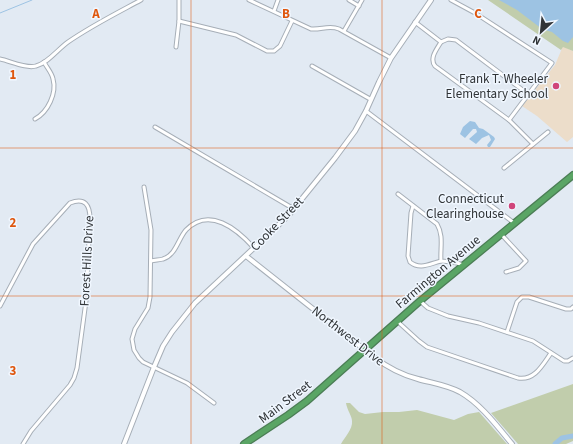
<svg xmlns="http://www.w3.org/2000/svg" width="573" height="444" font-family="'Source Sans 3',sans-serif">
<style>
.education{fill:#ecddca}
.green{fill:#c1cdac}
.water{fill:#9dc3e3}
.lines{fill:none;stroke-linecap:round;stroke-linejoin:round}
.stream{stroke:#9dc3e3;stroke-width:1}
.river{stroke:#9dc3e3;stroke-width:5}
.street-casing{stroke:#a6aeb7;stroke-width:5}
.secondary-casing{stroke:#a6aeb7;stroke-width:6}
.highway-casing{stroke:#4b7d55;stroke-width:8}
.street{stroke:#fff;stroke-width:3}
.secondary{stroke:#fff;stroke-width:4}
.highway{stroke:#5aa565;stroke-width:5.5}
.grid{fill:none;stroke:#df570e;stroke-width:1;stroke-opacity:0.55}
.poi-dot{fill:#d0457a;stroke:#f0f7ff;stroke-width:1.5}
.labels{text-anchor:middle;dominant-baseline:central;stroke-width:3;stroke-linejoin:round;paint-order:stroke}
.poi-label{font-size:13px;fill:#303437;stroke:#f0f7ff;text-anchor:end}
.street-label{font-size:13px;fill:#303437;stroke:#f0f7ff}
.grid-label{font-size:13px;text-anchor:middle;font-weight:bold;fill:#df570e;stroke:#f0f7ff;stroke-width:3;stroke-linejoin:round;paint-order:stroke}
</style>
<rect width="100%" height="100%" fill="#e2eaf3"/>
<path class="education" d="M563 46 573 51V137L567 142 537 116 522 106 555 65Z"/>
<g class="green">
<path d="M488 0H573V51L563 47 561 50Z"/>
<path d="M573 384V441L566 444H518L491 413Z"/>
<path d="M346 403H350L359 412 365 414 383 412H399L417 410 454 420 468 414 479 412 507 444H341C344 438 353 429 352 421 352 416 347 410 346 403Z"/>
</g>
<g class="water">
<path d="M499 0H573V37L568 43 563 41 552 32 542 29 517 10Z"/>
<path d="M470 121 475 122 479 128 483 129 494 137 495 139 490 147H488L487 145 491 140 489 135 482 138 476 144 469 139 477 132 476 129H473L465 138 460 134 463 127Z"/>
</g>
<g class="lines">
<path class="stream" d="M0 13 32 0"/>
<path class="river" d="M555 444 562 438 573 436"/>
<defs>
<g id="street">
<path d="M249 0 311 29C321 30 329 25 339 29L391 58"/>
<path d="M349 0 359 6"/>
<path d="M451 0 475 13 552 63 509 120"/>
<path d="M274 11 278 0"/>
<path d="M179 21 236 35 267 51H274L280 46 292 21"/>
<path d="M415 22 441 42 448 39 456 40 528 94"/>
<path d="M344 31 362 0"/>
<path d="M441 42C437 49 429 58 435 66L509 120 533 144"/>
<path d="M176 47 179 21V0"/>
<path d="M0 59C10 61 27 69 36 66 48 63 58 49 68 42 91 26 117 13 141 0"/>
<path d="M312 66 370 99"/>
<path d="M366 111 514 223"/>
<path d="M35 119C48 112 57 93 53 79 52 73 47 68 44 62"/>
<path d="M155 127 294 209"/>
<path d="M504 168 548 132"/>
<path d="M144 187 151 230 150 297 148 308 135 329 132 339 134 350 139 358 143 362 187 383 214 403"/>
<path d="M398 194 437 224C444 236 440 248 441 261L453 262 464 265"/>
<path d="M413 206 411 213 408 256 410 262C420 270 429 264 441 261"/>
<path d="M501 234 526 261 519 268 506 272"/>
<path d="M151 261C155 260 160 260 163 259 176 255 178 239 186 230 209 206 237 229 254 248"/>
<path d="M420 301 428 308 448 316 479 323 533 341 564 361H568L573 358"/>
<path d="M0 306 33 244 70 203C85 197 90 205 90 219L86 301 77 368 74 378 70 385 31 431 23 444"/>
<path d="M397 321 419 341 427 347 518 378C535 381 543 364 551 353"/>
<path d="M507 332 517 302 522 297H529L566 309H571L573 307"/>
</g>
<g id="secondary">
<path d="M246 256 374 357C387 367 402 375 418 379 432 383 447 385 460 392 481 404 497 426 512 444"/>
<path d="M124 444 154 367 163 346 172 332 195 303 210 289 288 216 335 158 355 131 366 111 379 82 391 58 431 0"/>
</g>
<path id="highway" d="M244 444 288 415 307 401 420 301 573 175"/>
</defs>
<use href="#street" class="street-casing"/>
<use href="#secondary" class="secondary-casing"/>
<use href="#highway" class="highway-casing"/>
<use href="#street" class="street"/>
<use href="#secondary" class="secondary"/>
<use href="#highway" class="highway"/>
</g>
<path class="grid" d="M191 0V444M382 0V444M0 148H573M0 296H573"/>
<g class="poi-dot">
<circle cx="556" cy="86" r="4"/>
<circle cx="512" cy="206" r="4"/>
</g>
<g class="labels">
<g class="poi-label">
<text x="548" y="79">Frank T. Wheeler<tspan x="548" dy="15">Elementary School</tspan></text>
<text x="504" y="199">Connecticut<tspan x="504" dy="15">Clearinghouse</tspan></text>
</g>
<g class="street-label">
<text transform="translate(277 224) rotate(-46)">Cooke Street</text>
<text transform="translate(87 261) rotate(-87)">Forest Hills Drive</text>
<text transform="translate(438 272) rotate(-40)">Farmington Avenue</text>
<text transform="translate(348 336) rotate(38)">Northwest Drive</text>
<text transform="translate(285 402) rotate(-37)">Main Street</text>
</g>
</g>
<g class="grid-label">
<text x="96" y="18">A</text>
<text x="286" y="18">B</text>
<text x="478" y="18">C</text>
<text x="13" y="79">1</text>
<text x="13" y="227">2</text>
<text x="13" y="375">3</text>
</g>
<g transform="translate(541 32) rotate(207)" stroke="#f0f7ff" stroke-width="3" paint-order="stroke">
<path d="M0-3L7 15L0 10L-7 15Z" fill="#303437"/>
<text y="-6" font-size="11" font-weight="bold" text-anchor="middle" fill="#303437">N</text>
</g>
</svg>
